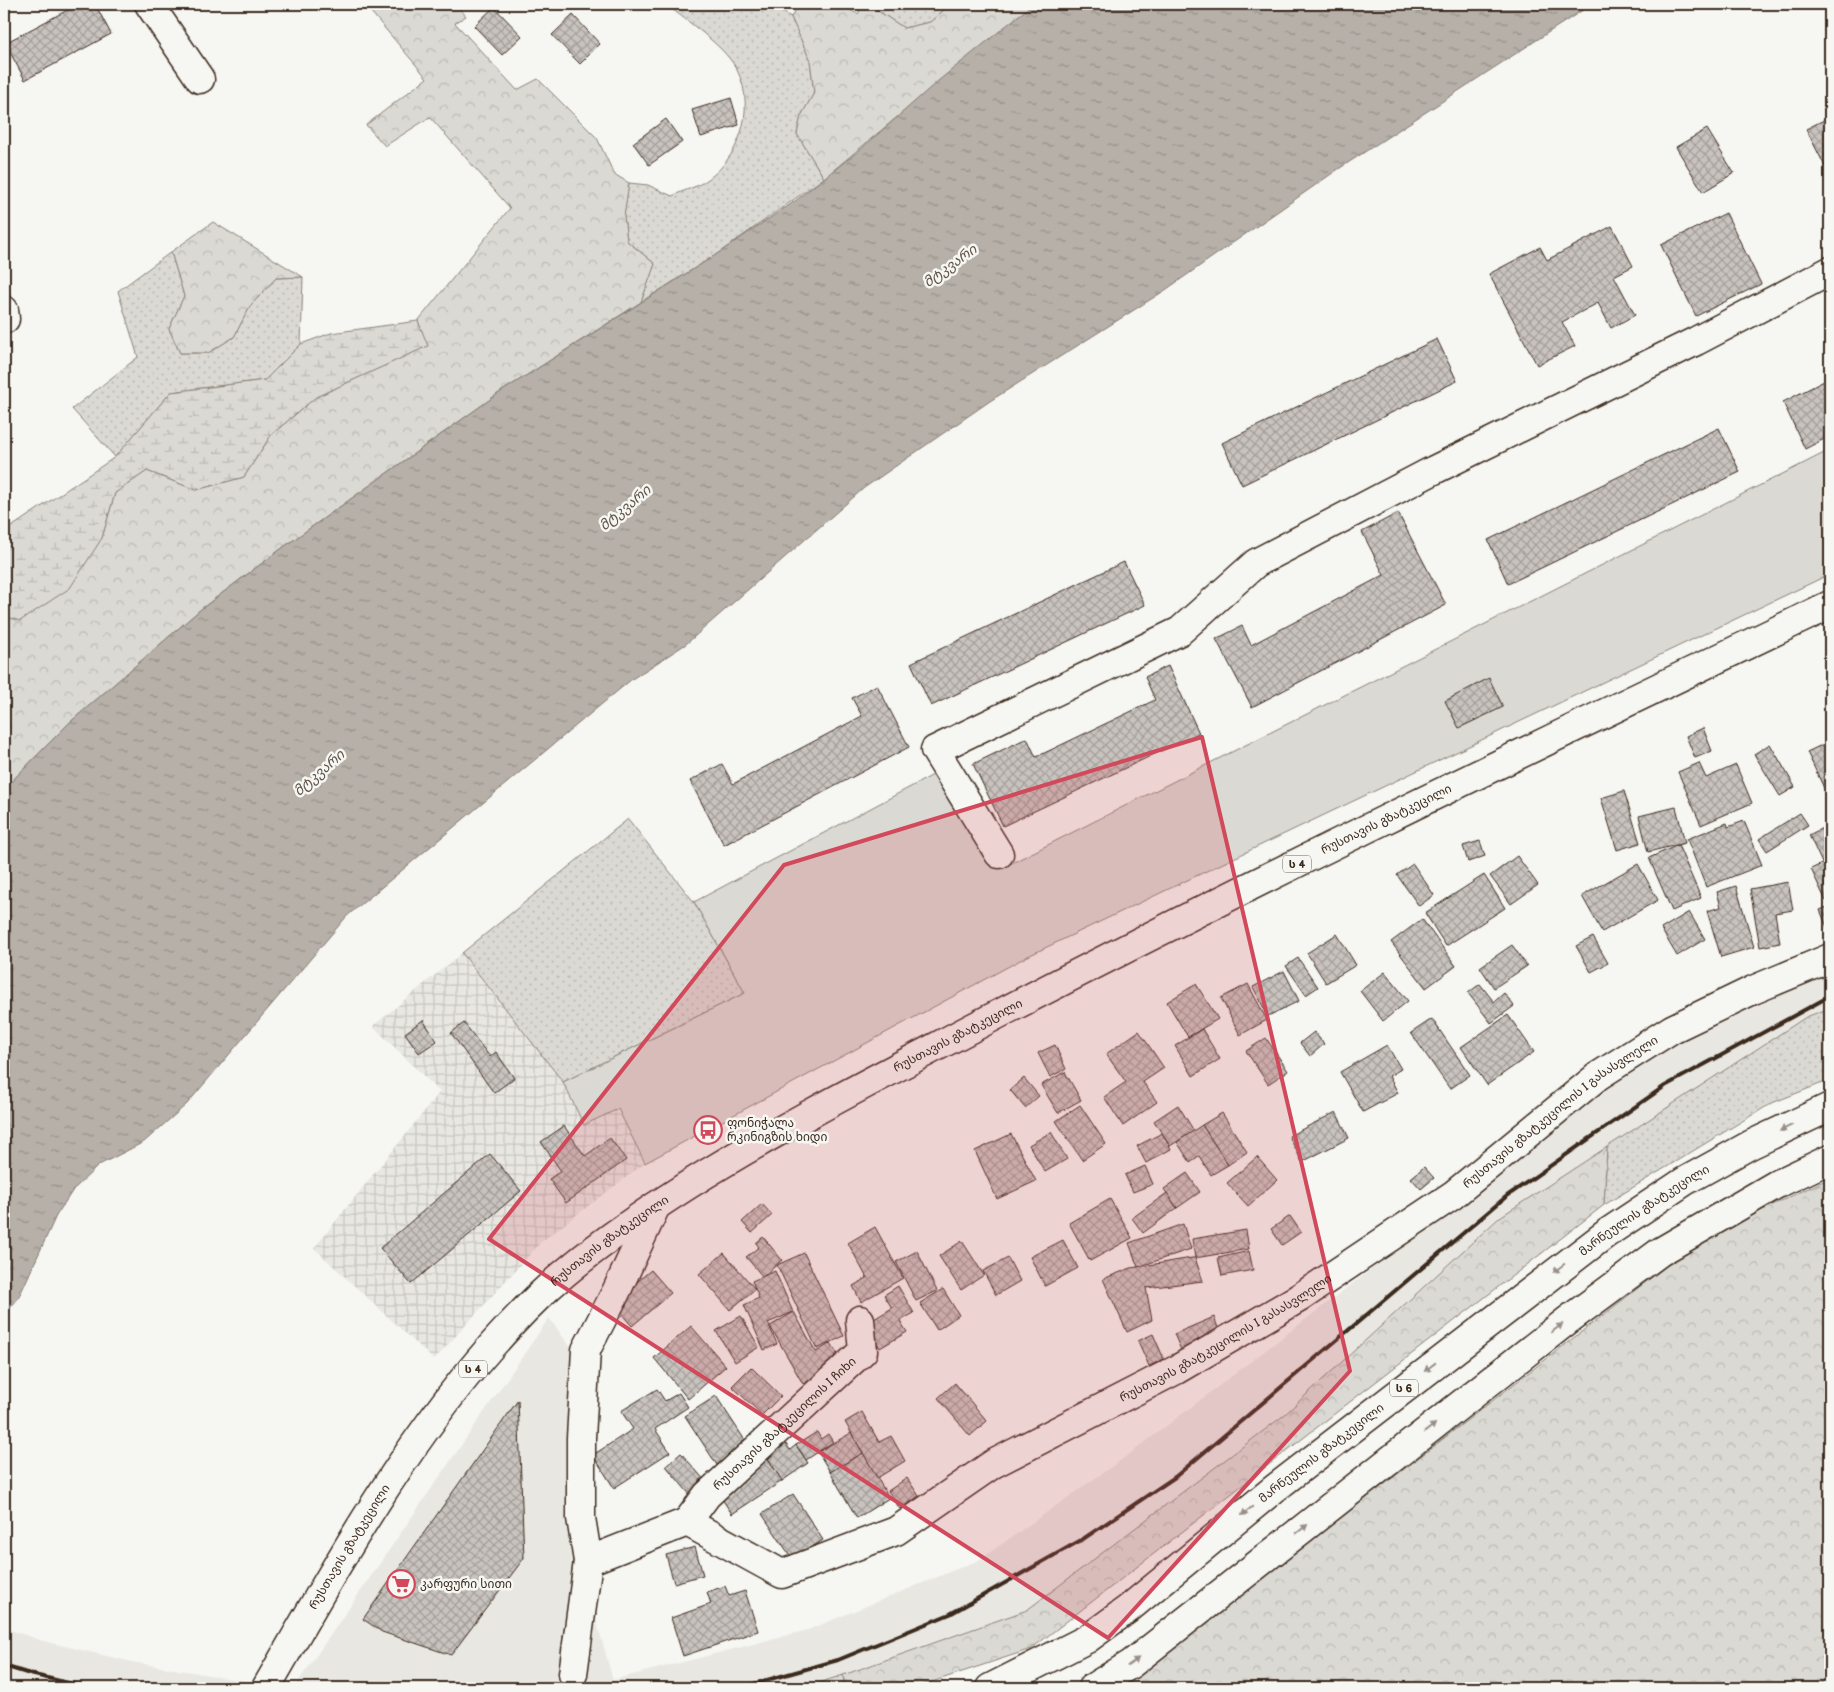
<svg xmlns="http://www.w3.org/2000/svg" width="1834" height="1692" font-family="'Balsamiq Sans','Noto Sans Georgian',sans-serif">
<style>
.built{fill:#e8e7e2}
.industrial{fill:url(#industrial-grid)}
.grass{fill:url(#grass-dots);stroke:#8a8278}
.forest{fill:url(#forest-crowns);stroke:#8a8278}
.wetland{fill:url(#wetland-marsh);stroke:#8a8278}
.park{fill:#dad9d3;stroke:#8a8278}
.water{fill:url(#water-ripples);stroke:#857a71}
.building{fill:url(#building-cross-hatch);stroke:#3b2a1e}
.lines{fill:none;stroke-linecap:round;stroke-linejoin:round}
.street-casing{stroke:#3b2a1e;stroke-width:31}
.highway-casing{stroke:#3b2a1e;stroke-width:31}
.street{stroke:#f6f6f2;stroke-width:28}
.highway{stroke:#f6f6f2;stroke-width:28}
.rail{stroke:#3b2a1e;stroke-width:4}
.oneway{fill:#989088}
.marked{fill:#d1495b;fill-opacity:0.2;stroke:#d1495b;stroke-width:4;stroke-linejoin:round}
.labels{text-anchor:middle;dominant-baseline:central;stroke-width:5;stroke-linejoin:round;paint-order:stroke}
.shield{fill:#f6f6f2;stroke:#73675e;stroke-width:1}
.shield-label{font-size:11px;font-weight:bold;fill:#3b2a1e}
.street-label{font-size:12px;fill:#3b2a1e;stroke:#f6f6f2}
.poi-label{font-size:12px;fill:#3b2a1e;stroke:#f6f6f2;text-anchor:start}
.water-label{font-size:14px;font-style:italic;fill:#605248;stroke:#f6f6f2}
</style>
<defs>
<pattern id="industrial-grid" width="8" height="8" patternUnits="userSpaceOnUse" patternTransform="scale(1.25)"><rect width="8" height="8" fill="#e8e7e2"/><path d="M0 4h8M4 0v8" fill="none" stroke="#c8c6c1"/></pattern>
<pattern id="grass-dots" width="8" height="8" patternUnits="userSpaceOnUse" patternTransform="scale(1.25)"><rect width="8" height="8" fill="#dad9d3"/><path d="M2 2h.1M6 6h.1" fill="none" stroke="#bcbab5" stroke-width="1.8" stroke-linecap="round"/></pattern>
<pattern id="forest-crowns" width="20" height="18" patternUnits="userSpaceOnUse" patternTransform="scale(1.25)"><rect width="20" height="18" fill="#dad9d3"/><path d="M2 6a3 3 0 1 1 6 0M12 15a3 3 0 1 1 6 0" fill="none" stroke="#bcbab5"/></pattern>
<pattern id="wetland-marsh" width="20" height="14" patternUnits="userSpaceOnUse" patternTransform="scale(1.25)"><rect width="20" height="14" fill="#dad9d3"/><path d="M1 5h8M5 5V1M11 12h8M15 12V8" fill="none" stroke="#bcbab5"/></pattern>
<pattern id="water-ripples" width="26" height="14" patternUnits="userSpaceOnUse" patternTransform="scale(1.25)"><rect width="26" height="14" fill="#b6b0a9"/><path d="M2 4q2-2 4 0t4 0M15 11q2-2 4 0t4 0" fill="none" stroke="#958f89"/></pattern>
<pattern id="building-cross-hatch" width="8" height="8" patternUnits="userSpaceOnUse" patternTransform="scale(1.25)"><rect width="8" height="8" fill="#c8c3be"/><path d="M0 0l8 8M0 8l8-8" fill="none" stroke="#a49f9a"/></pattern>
</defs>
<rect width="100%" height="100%" fill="#f6f6f2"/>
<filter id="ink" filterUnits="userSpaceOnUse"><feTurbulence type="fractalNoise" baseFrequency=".02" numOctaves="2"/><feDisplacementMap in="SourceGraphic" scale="10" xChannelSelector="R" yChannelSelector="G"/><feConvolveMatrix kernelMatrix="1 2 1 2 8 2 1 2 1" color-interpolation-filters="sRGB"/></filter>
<g filter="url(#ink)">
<g class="built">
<path d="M1830 973V1008L1806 1018 1500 1217 1283 1416 1027 1610 803 1688H563L600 1682 534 1688H294L549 1318 574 1352 565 1509 613 1680 808 1630 979 1560 1135 1450 1656 1051Z"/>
<path d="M4 1628 43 1641 132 1662 285 1688H4Z"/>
</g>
<path class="industrial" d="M462 953 563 1082 584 1125 618 1108 645 1163 541 1242 434 1360 314 1248 440 1092 373 1026Z"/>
<g class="grass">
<path d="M682 4H769L791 17 810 60 814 93 801 116 797 134 824 178 717 254 641 302 655 264 627 241 624 216 629 183 648 185 672 196C682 191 694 188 704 182 739 160 756 110 738 72 728 49 691 24 672 9Z"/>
<path d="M875 4H951L930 22 904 28 878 11Z"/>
<path d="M171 252 184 296 169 329 180 353H208L234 337 250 306 276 278 303 277 301 344 265 380 171 392 115 457 72 409 138 357 118 291Z"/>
<path d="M628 819 694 902 745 993 563 1082 462 953Z"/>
<path d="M1830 1008V1080L1772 1103 1604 1205 1607 1147 1806 1017Z"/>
<path d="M843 1675 845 1688H803Z"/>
</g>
<g class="forest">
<path d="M375 4H456L466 16 455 23 517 90 538 79 597 138 614 174 629 183 624 216 627 241 655 264 641 302 499 393 285 546 201 609 68 724 4 789V616L20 620 102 538 115 493 147 471 196 490 244 477 271 435 316 397 427 346 418 321 510 208 430 117 385 146 366 125 427 78 371 12Z"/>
<path d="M799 4H837L858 14 863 4H875L878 11 904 28 930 22 951 4H1033L824 178 797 134 801 116 814 93 810 60 791 17Z"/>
<path d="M213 222 303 277 276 278 250 306 234 337 208 353H180L169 329 184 296 171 252Z"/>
<path d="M1607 1147 1604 1205 1031 1649 914 1688H845L843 1675 1027 1610 1283 1416 1500 1217Z"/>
<path d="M1830 1178V1688H1121L1704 1237Z"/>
</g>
<path class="wetland" d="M418 321 428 346 316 397 271 435 244 477 196 490 147 471 115 493 102 538 70 588 20 621 4 616V532L115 457 171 392 265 380 301 344 331 333Z"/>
<path class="park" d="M1830 450V574L1026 957 645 1163 618 1109 584 1125 563 1082 745 993 694 902 950 766 1000 869Z"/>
<path class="water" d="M1033 4H1592L1337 170 1164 291 990 401 864 488 686 644 632 679 347 916 187 1104 144 1142 99 1165 73 1190 56 1216 18 1299 4 1314V789L68 724 201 609 285 546 499 393 717 254 795 201 862 148 938 81Z"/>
<g class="building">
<path d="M79 4H95L111 34 25 80 5 43Z"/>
<path d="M494 7 522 36 502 55 474 26Z"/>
<path d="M573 15 600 44 580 64 552 35Z"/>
<path d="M731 98 739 125 701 137 692 110Z"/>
<path d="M1830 117V176L1806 129Z"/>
<path d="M666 119 682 142 649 165 633 143Z"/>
<path d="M1707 129 1734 173 1703 192 1676 147Z"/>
<path d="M1726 213 1761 284 1696 316 1661 245Z"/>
<path d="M1612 226 1633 266 1614 276 1635 315 1611 328 1598 303 1562 322 1575 346 1537 365 1489 274 1540 247 1547 260Z"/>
<path d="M1437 339 1457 381 1242 485 1222 443Z"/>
<path d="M1830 378V436L1805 449 1783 402Z"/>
<path d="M1719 428 1740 472 1508 584 1488 540Z"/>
<path d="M1398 513 1446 605 1252 707 1216 639 1242 626 1251 645 1384 575 1362 532Z"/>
<path d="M1124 562 1145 605 931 706 911 663Z"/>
<path d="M1168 666 1199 733 1003 826 973 764 1027 738 1036 757 1155 700 1145 677Z"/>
<path d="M1489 678 1503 707 1459 728 1445 701Z"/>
<path d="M877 685 909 747 724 845 690 781 722 764 733 784 862 716 852 698Z"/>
<path d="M1703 728 1712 751 1695 758 1686 736Z"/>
<path d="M1830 741V785L1824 788 1807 752Z"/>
<path d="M1770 744 1795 787 1780 796 1754 754Z"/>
<path d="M1699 763 1706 778 1736 765 1752 803 1701 825 1678 772Z"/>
<path d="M1624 791 1640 843 1617 850 1601 798Z"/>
<path d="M1676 807 1685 843 1648 852 1639 816Z"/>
<path d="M1800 813 1808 825 1767 851 1759 839Z"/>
<path d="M1744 821 1762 865 1706 887 1687 839 1727 823 1728 827Z"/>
<path d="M1830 824V860L1822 863 1809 835Z"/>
<path d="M1480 841 1485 856 1468 862 1463 846Z"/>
<path d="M1678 845 1701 898 1672 911 1649 858Z"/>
<path d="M1517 856 1538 885 1511 904 1490 876Z"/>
<path d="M1830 860V899L1826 901 1811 869Z"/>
<path d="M1413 864 1434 895 1419 906 1397 875Z"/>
<path d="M1638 864 1658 900 1602 932 1582 896Z"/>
<path d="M1484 875 1505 908 1446 946 1425 913Z"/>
<path d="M1788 882 1793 910 1775 913 1780 943 1760 947 1750 889Z"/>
<path d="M1736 886 1754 947 1721 957 1707 911 1721 907 1717 892Z"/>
<path d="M1830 906V934L1820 910Z"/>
<path d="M1689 912 1705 939 1677 956 1661 929Z"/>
<path d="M1422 919 1456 966 1426 988 1391 942Z"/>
<path d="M1337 934 1356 965 1326 983 1307 953Z"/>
<path d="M1593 937 1608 963 1591 972 1576 946Z"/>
<path d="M1512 945 1527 966 1494 988 1480 967Z"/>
<path d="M1298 958 1318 987 1306 995 1286 966Z"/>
<path d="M1284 971 1299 1001 1268 1016 1253 987Z"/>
<path d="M1385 972 1408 1001 1383 1021 1360 991Z"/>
<path d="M1196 984 1218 1019 1188 1037 1167 1002Z"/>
<path d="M1248 984 1267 1020 1240 1035 1221 998Z"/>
<path d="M1480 984 1494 1002 1504 993 1514 1006 1491 1023 1468 993Z"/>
<path d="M1508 1015 1534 1052 1487 1085 1461 1047Z"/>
<path d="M1432 1019 1470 1075 1450 1089 1411 1033Z"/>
<path d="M423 1020 437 1041 419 1053 405 1033Z"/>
<path d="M464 1023 490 1057 496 1052 514 1078 494 1093 451 1033Z"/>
<path d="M1202 1029 1220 1059 1193 1076 1175 1046Z"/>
<path d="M1139 1031 1164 1068 1143 1082 1157 1102 1123 1126 1104 1097 1126 1082 1106 1054Z"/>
<path d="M1314 1032 1324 1044 1310 1056 1300 1043Z"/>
<path d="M1266 1038 1288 1071 1268 1084 1246 1051Z"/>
<path d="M1055 1045 1066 1069 1050 1077 1038 1053Z"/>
<path d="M1387 1045 1401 1069 1389 1076 1398 1093 1363 1112 1340 1072Z"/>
<path d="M1065 1072 1081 1100 1058 1113 1041 1085Z"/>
<path d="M1024 1078 1039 1096 1025 1108 1010 1090Z"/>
<path d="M1080 1105 1106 1144 1082 1160 1056 1121Z"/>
<path d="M1178 1105 1194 1131 1170 1146 1154 1121Z"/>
<path d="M1336 1112 1349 1138 1302 1162 1289 1136Z"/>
<path d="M1222 1113 1247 1152 1228 1165 1202 1125Z"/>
<path d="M1202 1125 1228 1165 1211 1175 1199 1156 1190 1162 1177 1142Z"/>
<path d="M564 1126 585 1156 610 1138 626 1160 566 1203 549 1179 561 1171 541 1142Z"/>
<path d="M1051 1132 1067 1159 1045 1172 1029 1145Z"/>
<path d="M1162 1133 1171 1149 1146 1163 1137 1146Z"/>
<path d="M1011 1134 1036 1181 997 1199 975 1151Z"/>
<path d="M490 1154 521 1191 411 1284 380 1248Z"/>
<path d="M1257 1157 1277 1180 1248 1206 1227 1183Z"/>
<path d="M1145 1166 1153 1184 1133 1192 1125 1175Z"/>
<path d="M1424 1167 1434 1178 1421 1189 1411 1178Z"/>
<path d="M1187 1173 1200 1192 1177 1208 1164 1189Z"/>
<path d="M1167 1193 1177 1208 1143 1233 1132 1218Z"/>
<path d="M1110 1199 1132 1238 1090 1261 1069 1223Z"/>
<path d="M762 1204 772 1215 752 1233 742 1222Z"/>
<path d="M1290 1216 1301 1232 1282 1245 1271 1229Z"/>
<path d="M1183 1224 1191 1249 1138 1267 1129 1243Z"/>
<path d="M875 1227 903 1278 861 1302 853 1286 867 1278 848 1243Z"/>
<path d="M1246 1230 1249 1249 1195 1258 1192 1239Z"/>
<path d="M763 1237 782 1260 763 1277 746 1257 759 1247 756 1243Z"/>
<path d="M1063 1240 1078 1268 1045 1286 1030 1257Z"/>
<path d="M962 1241 984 1275 961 1290 939 1256Z"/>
<path d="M917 1251 937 1291 916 1301 896 1262Z"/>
<path d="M1249 1251 1253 1270 1222 1276 1218 1258Z"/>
<path d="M724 1253 755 1289 730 1310 699 1274Z"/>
<path d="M804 1253 844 1336 817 1349 777 1265Z"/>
<path d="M1008 1258 1020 1281 996 1295 983 1271Z"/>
<path d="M1192 1258H1195L1203 1281 1146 1288 1152 1320 1127 1332 1103 1279 1131 1268Z"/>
<path d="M651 1270 671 1293 632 1326 612 1303Z"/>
<path d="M775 1271 793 1312 768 1323 777 1344 764 1350 744 1305 759 1298 752 1281Z"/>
<path d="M898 1286 914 1313 900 1321 907 1332 880 1348 866 1324 892 1308 884 1295Z"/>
<path d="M943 1289 959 1315 937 1330 920 1303Z"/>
<path d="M794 1312 816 1352 831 1343 842 1361 803 1384 770 1326Z"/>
<path d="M741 1316 759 1347 735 1362 716 1331Z"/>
<path d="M1214 1317 1220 1333 1181 1350 1174 1334Z"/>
<path d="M691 1326 726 1366 688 1399 654 1358Z"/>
<path d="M1153 1334 1164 1359 1149 1366 1138 1341Z"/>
<path d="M751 1367 781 1396 762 1415 732 1386Z"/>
<path d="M955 1383 987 1421 970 1436 938 1398Z"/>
<path d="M657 1389 665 1401 679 1393 688 1407 655 1429 670 1452 614 1488 593 1455 633 1429 621 1411Z"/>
<path d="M716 1396 748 1445 717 1465 685 1416Z"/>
<path d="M518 1400 524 1558 451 1655 382 1632 363 1619Z"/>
<path d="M862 1412 879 1442 891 1436 905 1461 877 1478 845 1422Z"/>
<path d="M817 1432 821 1439 828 1434 833 1442 806 1460 796 1445Z"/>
<path d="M851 1433 863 1453 830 1472 818 1452Z"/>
<path d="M786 1444 790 1450 796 1445 808 1463 782 1481 767 1457Z"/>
<path d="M681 1453 706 1482 691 1496 666 1466Z"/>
<path d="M863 1453 889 1498 857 1518 830 1472Z"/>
<path d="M767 1457 782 1481 732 1514 716 1490Z"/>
<path d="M907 1478 919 1496 900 1509 888 1491Z"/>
<path d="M793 1494 823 1540 793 1560 762 1514Z"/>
<path d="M695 1547 703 1575 674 1583 666 1555Z"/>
<path d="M725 1586 729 1596 745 1591 758 1631 683 1656 671 1618 711 1604 707 1592Z"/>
</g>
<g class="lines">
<defs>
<g id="street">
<path d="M149 4 200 79"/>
<path d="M4 310 5 319"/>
<path d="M999 854 935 750 1180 631 1256 563 1434 470 1696 341 1830 271"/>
<path id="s1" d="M687 1522 707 1495 863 1351 860 1320"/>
<path id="s2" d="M588 1561 687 1522 782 1574 896 1531 993 1464 1176 1370 1299 1298 1453 1195 1598 1076 1672 1029 1753 990 1830 958"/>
<path d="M573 1674 588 1561 581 1518V1438L586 1350 616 1292 656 1206"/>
</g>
<g id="highway">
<path id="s3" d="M266 1688C345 1551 424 1407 539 1296 585 1253 635 1219 688 1185 779 1128 875 1079 970 1029 1253 881 1542 743 1830 605"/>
<path id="s4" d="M990 1688 1087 1639 1128 1609 1274 1489 1607 1233 1685 1181 1750 1145 1830 1107"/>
<path d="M1092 1688 1131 1664 1568 1320 1660 1252 1777 1184 1830 1159"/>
</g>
</defs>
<use href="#street" class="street-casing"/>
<use href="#highway" class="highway-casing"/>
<use href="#street" class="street"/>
<use href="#highway" class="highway"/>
<g class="rail">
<path d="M4 1666 30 1674 90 1688"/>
<path d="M739 1688 838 1660 950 1614 1083 1539 1175 1477 1507 1196 1665 1086 1830 996"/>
</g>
</g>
<defs><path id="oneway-solid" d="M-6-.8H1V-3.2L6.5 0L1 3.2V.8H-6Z" transform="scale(1.25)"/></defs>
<g class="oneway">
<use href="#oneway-solid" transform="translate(1786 1128) rotate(154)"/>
<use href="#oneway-solid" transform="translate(1559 1268) rotate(143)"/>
<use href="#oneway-solid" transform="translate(1557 1328) rotate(-38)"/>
<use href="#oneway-solid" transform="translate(1430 1367) rotate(142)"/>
<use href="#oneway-solid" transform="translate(1430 1428) rotate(-38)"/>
<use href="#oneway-solid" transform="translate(1247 1511) rotate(141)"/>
<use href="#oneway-solid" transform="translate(1302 1529) rotate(-38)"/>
<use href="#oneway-solid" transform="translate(1133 1662) rotate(-36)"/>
</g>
</g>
<path class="marked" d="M1202 737 1350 1371 1108 1638 489 1239 784 865Z"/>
<defs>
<symbol id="bus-ring" viewBox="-11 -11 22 22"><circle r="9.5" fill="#f6f6f2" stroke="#d1495b" stroke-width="1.5"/><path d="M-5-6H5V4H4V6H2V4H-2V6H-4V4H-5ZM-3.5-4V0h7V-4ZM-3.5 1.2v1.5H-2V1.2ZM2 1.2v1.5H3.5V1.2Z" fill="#d1495b"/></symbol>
<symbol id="supermarket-ring" viewBox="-11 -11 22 22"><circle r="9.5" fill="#f6f6f2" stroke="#d1495b" stroke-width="1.5"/><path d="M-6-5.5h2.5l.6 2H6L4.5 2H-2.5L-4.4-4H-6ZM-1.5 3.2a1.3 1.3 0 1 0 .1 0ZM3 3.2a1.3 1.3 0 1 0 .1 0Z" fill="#d1495b"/></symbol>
</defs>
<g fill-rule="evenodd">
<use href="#bus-ring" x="692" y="1114" width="32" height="32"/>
<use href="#supermarket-ring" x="385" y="1568" width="32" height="32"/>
</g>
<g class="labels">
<g class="shield">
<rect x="1283" y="855.5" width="28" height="17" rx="4"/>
<rect x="459" y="1360.5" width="28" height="17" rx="4"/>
<rect x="1390" y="1379.5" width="28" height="17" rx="4"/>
</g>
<g class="shield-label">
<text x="1297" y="864">ს 4</text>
<text x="473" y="1369">ს 4</text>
<text x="1404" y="1388">ს 6</text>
</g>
<g class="street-label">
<text stroke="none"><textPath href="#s3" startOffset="1454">რუსთავის გზატკეცილი</textPath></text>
<text stroke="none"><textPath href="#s3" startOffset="974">რუსთავის გზატკეცილი</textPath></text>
<text stroke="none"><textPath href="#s2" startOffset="1124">რუსთავის გზატკეცილის I გასასვლელი</textPath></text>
<text stroke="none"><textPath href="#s4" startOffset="812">მარნეულის გზატკეცილი</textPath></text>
<text stroke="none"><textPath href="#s3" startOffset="569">რუსთავის გზატკეცილი</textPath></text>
<text stroke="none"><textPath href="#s2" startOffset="719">რუსთავის გზატკეცილის I გასასვლელი</textPath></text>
<text stroke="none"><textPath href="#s1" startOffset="139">რუსთავის გზატკეცილის I ჩიხი</textPath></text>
<text stroke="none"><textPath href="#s4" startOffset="408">მარნეულის გზატკეცილი</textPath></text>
<text stroke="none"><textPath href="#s3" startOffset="164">რუსთავის გზატკეცილი</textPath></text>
</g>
<g class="poi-label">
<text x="727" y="1123">ფონიჭალა<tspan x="727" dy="14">რკინიგზის ხიდი</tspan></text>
<text x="420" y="1584">კარფური სითი</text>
</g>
<g class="water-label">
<text transform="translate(950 266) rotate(-36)">მტკვარი</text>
<text transform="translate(625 508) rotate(-40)">მტკვარი</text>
<text transform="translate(319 773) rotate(-41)">მტკვარი</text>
</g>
</g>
<rect width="1834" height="1692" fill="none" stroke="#f6f6f2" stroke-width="20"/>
<rect x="10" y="10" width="1814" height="1672" fill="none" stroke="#3b2a1e" stroke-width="2" filter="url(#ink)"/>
</svg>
